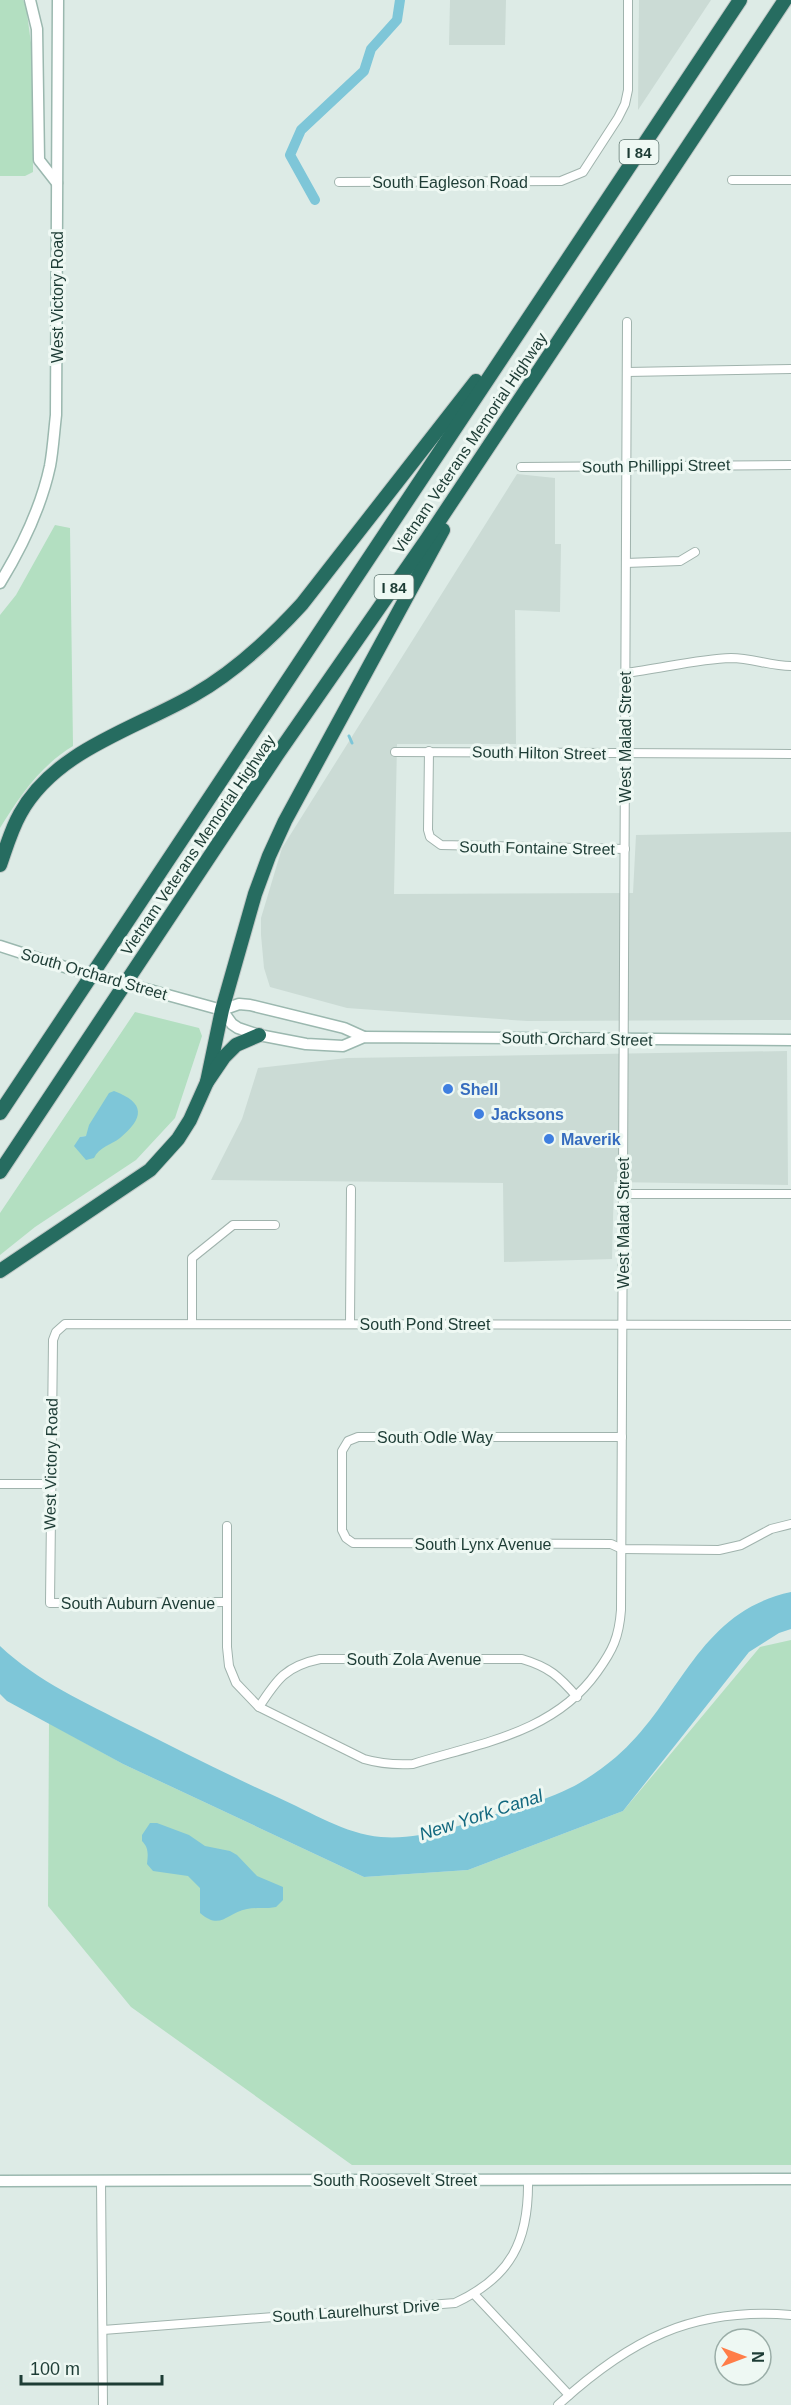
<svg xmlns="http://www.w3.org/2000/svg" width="791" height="2405" font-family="Helvetica,sans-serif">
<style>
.built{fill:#cbdbd5}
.green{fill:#b3dfc1;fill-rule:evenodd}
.water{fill:#7ec6d8}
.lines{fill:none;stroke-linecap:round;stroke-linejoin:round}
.stream{stroke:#7ec6d8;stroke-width:3}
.canal{stroke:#7ec6d8;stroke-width:10}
.street-casing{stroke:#a0b3ad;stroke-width:10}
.secondary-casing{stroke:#9bb8af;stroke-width:13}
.highway-casing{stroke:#c0c8c6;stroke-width:16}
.street{stroke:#fff;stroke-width:8}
.secondary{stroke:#fff;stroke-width:10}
.highway{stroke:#266c60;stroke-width:14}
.secondary-bridge-casing{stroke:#9bb8af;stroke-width:13;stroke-linecap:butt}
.secondary-bridge{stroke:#fff;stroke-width:10}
.shop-dot{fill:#3f7fe0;stroke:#eef8f3;stroke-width:2}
.labels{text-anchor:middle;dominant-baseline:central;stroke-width:6;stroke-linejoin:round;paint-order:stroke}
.shield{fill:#eef8f3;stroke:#5c746e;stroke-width:1.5}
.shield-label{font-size:15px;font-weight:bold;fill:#1d3c35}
.street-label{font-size:16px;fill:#1d3c35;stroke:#eef8f3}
.shop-label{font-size:16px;font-weight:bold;fill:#366cbe;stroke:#eef8f3;text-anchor:start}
.water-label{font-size:18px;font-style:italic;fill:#11677e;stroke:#eef8f3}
</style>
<rect width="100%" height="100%" fill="#ddebe6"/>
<g class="built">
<path d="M450 0H506L505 45H449Z"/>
<path d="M639 0H711L638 110Z"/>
<path d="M517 474 555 478V544H561L560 612 515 610 516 744H397L394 894 633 893 636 835 791 832V1020L527 1021 347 1008 270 987 264 968 261 935V918L282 848Z"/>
<path d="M787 1051 788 1185 614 1182 612 1259 504 1262 503 1183 211 1180 242 1119 258 1068 347 1058Z"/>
</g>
<g class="green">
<path d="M0 0H23L26 6 33 58V172L25 176H0Z"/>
<path d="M55 525 70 528 73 746C41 765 19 797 0 828V615L16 595Z"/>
<path d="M135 1012 199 1028 202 1036 175 1118 136 1160 35 1227 0 1255V1213ZM86 1136 119 1138 97 1151 80 1137Z"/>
<path d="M791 1640V2165H352L131 2007 48 1906 49 1723 123 1764 364 1877 468 1870 623 1811 760 1647Z"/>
</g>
<g class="water">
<path d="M114 1091C146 1103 144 1118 120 1138 111 1145 99 1147 94 1158L86 1160 74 1146 80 1137 86 1136 89 1125 109 1093Z"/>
<path d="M791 1592V1629L779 1633 749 1652 623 1811 468 1870 364 1877 123 1764 7 1701 0 1694V1646C37 1681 86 1703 131 1726 179 1750 228 1775 277 1797 311 1812 345 1834 381 1837 423 1840 461 1825 499 1813 523 1806 548 1799 570 1788 585 1781 603 1768 616 1757 681 1701 697 1612 791 1592Z"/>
<path d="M150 1823H157L189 1835 205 1846 230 1851 237 1855 257 1876 283 1887V1900L276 1907C267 1909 256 1907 247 1909 226 1913 221 1931 200 1913V1888L188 1876 153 1871 147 1864C148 1855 149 1848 142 1841V1835Z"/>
</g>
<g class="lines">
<path class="stream" d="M349 736 352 743"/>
<path class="canal" d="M315 200 290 155 301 130 364 71 371 49 397 20 400 0"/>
<defs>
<g id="street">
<path d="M732 180H791"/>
<path d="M339 182 561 181 583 172 618 118 625 104 628 90V0"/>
<path d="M627 372 791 369"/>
<path d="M521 467 791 465"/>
<path d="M626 563 680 561 695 552"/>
<path d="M625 673C660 669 697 659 731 658 752 658 770 666 791 666"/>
<path d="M429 751 428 830 430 837 441 845 625 849"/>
<path d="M395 752 791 754"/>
<path d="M623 1194H791"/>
<path d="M192 1323V1258L233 1225H275"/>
<path d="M350 1324 351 1189"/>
<path d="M622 1437H358L348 1441 342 1451V1530L346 1538 353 1543 611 1544 622 1549 719 1550 741 1545 771 1529 791 1524"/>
<path d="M0 1484H51"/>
<path d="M227 1526V1647L229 1666 236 1683 259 1707 364 1759C381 1764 396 1765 413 1764 480 1743 554 1733 597 1672 613 1650 619 1637 621 1610L627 322"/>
<path d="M227 1602 50 1603 53 1340 56 1332 65 1324 791 1325"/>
<path d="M259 1707C277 1679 286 1666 320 1659H522C549 1667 559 1676 577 1697"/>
<path d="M101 2181 103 2405"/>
<path d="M474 2294 569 2395"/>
<path d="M103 2330 455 2303C511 2277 529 2241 528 2180"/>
<path d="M558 2405C629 2340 692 2307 791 2315"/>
</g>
<g id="secondary">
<path d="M30 0 37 29 39 160 57 183"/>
<path d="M0 583C22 547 41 508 50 466 53 450 54 432 56 415L58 0"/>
<path d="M0 946 68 968"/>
<path d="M153 991 222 1010 239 1004 250 1005 344 1028 364 1037"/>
<path d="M222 1010 232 1024 238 1028 259 1035 306 1044 343 1046 364 1037 791 1040"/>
<path d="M0 2181 791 2179"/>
</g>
<g id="highway">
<path d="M0 865C6 848 11 830 20 814 55 750 135 729 194 695 236 671 270 639 302 604L476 381"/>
<path d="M207 1082 222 1010 255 894 269 856 285 821 443 530"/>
<path d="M0 1113 740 0"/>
<path d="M0 1172 277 755 427 539 785 0"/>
<path d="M0 1271 150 1170 178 1139 190 1120 207 1082 224 1057 236 1045 259 1035"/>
</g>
</defs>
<use href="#street" class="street-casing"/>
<use href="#secondary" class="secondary-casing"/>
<use href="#highway" class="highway-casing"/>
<use href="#street" class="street"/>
<use href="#secondary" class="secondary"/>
<use href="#highway" class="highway"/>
<defs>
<path id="secondary-bridge" d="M68 968 153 991"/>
</defs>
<use href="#secondary-bridge" class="secondary-bridge-casing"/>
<use href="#secondary-bridge" class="secondary-bridge"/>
</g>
<g class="shop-dot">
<circle cx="448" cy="1089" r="6"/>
<circle cx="479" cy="1114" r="6"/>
<circle cx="549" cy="1139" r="6"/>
</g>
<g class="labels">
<g class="shield">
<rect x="619.5" y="140" width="39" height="24" rx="4.5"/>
<rect x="374.5" y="575" width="39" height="24" rx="4.5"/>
</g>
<g class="shield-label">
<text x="639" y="152">I 84</text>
<text x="394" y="587">I 84</text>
</g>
<g class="street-label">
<text x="450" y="182">South Eagleson Road</text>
<text transform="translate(57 297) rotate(-90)">West Victory Road</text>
<text transform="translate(470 443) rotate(-56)">Vietnam Veterans Memorial Highway</text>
<text transform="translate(656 466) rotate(-1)">South Phillippi Street</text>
<text transform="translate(625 737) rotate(-90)">West Malad Street</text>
<text transform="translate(539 753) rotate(1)">South Hilton Street</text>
<text transform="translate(198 845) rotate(-56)">Vietnam Veterans Memorial Highway</text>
<text transform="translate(537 848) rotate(1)">South Fontaine Street</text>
<text transform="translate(94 974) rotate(16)">South Orchard Street</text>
<text transform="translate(577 1039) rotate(1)">South Orchard Street</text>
<text transform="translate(623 1223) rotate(-90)">West Malad Street</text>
<text x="425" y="1324">South Pond Street</text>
<text x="435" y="1437">South Odle Way</text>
<text transform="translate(51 1464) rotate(-89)">West Victory Road</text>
<text x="483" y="1544">South Lynx Avenue</text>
<text x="138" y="1603">South Auburn Avenue</text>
<text x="414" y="1659">South Zola Avenue</text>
<text x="395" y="2180">South Roosevelt Street</text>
<text transform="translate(356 2311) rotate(-4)">South Laurelhurst Drive</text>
</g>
<g class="shop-label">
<text x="460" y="1089">Shell</text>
<text x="491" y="1114">Jacksons</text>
<text x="561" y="1139">Maverik</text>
</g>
<g class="water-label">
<text transform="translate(481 1815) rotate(-18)">New York Canal</text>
</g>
</g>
<g transform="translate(743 2357) rotate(90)"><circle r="28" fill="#eef8f3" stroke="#9aada7" stroke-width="1.5"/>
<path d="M0-4.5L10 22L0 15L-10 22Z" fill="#ff7d48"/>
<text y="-9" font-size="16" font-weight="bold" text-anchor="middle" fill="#1d3c35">N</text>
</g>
<path d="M21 2375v9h141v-9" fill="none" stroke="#1d3c35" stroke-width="3"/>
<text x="30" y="2375" font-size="18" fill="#1d3c35" stroke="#eef8f3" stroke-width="4.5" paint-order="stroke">100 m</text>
</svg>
